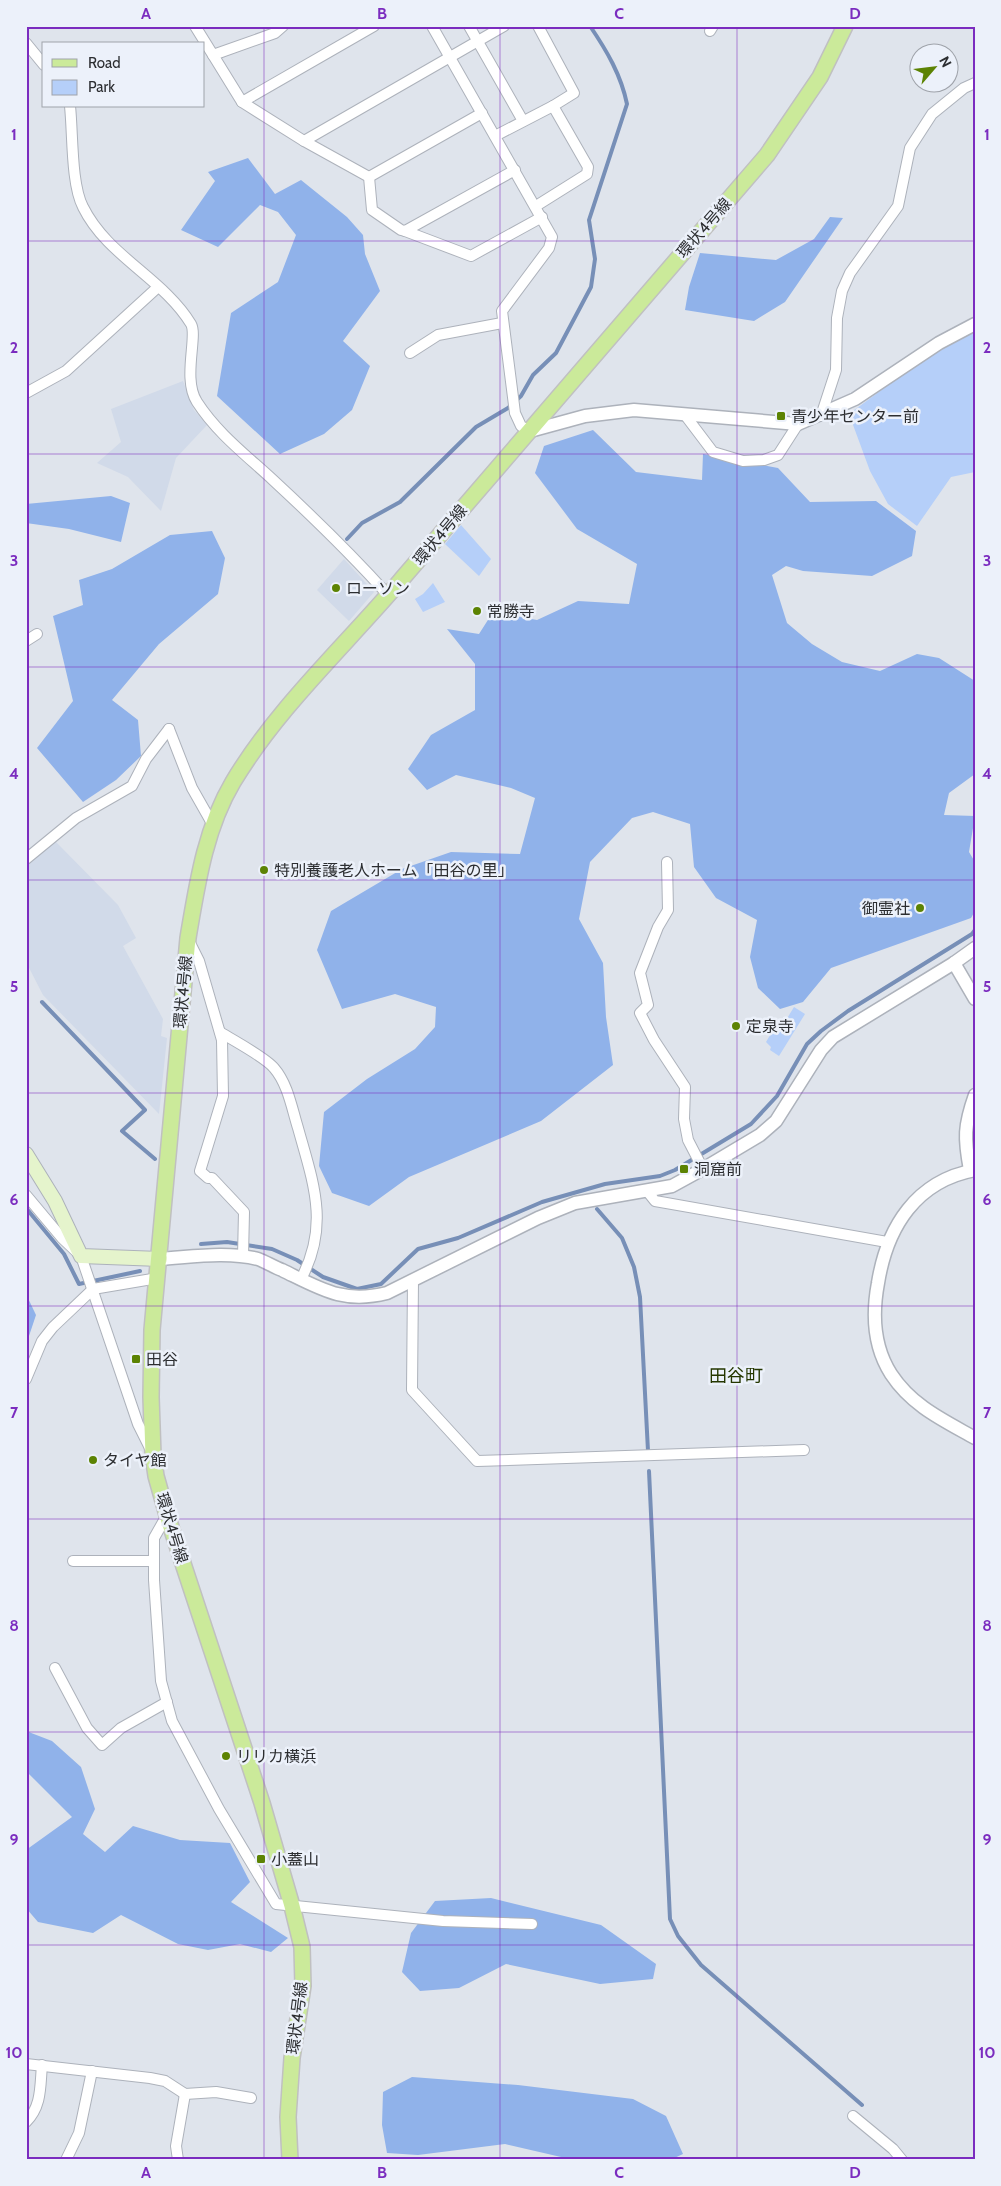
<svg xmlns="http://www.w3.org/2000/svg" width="1001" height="2186" font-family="Cabin,'Noto Sans JP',sans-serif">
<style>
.built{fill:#d1dae9}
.green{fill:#b5cff9}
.forest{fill:#90b2ea}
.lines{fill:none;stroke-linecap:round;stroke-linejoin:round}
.stream{stroke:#778fb7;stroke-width:4}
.minor-casing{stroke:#adb2bb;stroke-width:12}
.tertiary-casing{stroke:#adb2bb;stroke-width:15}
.secondary-casing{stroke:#adb2bb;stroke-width:16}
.primary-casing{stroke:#c0c0c1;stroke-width:18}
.minor{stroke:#fff;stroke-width:10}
.tertiary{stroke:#fff;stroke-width:12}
.secondary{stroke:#e5f4cc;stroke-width:14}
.primary{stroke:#cbea9a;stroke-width:15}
.grid{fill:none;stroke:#7b2cbf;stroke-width:1;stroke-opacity:0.55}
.poi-dot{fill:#5c8303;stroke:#ecf1fa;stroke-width:2}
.labels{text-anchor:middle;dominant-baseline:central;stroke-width:5;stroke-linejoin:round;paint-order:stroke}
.street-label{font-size:16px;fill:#2c2e31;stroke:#ecf1fa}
.poi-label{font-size:16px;fill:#2c2e31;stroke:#ecf1fa;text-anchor:start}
.neighbourhood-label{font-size:18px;fill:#253700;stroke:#ecf1fa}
.neatline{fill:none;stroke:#7b2cbf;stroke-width:2}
.grid-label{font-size:16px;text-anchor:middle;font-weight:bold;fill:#7b2cbf}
</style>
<rect width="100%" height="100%" fill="#dfe4ec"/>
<g class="built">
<path d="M183 381 194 410 207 425 176 458 161 511 128 477 97 463 121 442 111 409Z"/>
<path d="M344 559 374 592 349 621 317 590Z"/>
<path d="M55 841 118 905 136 938 123 946 163 1019 161 1036 167 1038 159 1114 43 995 26 962V867Z"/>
</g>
<g class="green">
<path d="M975 329V472L951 477 917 526 888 504 870 471 849 414 926 357Z"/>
<path d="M461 525 491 559 479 576 445 544Z"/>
<path d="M433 583 445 602 423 612 415 599 423 594Z"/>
<path d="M794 1007 805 1014 779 1056 770 1050 771 1047 766 1042 775 1027 780 1030Z"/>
</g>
<g class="forest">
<path d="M248 158 275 194 301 180 347 217 363 235 365 254 380 291 343 341 370 366 352 410 324 434 280 454 217 396 231 313 278 282 296 235 278 212 260 205 218 247 181 230 215 181 208 172Z"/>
<path d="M830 217 843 218 785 302 754 321 685 310 689 287 700 253 776 260 814 239Z"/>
<path d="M593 430 636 472 702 480 703 454 778 468 810 502 876 501 916 531 912 556 872 576 803 571 786 566 772 575 787 623 812 644 842 662 880 671 917 654 939 658 975 681V774L949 793 944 815 975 816 969 852 975 862V911L971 918 831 968 803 1002 780 1009 758 988 750 957 757 920 716 898 694 867 690 824 653 812 632 818 590 862 579 919 603 963 606 1017 613 1065 541 1121 409 1177 369 1206 332 1193 319 1166 324 1112 367 1079 415 1049 435 1027 436 1007 395 994 342 1009 317 950 331 911 402 869 451 852 520 854 535 798 511 788 456 775 427 790 408 769 431 735 475 710V664L447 629 479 634 493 612 537 620 578 601 629 604 637 564 577 529 535 473 544 446Z"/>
<path d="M111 496 130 503 121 542 69 529 26 523V504Z"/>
<path d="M212 531 225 558 218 594 159 644 112 700 138 720 141 756 116 780 83 802 37 748 73 701 53 616 83 605 79 580 112 569 170 535Z"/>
<path d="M26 1294 36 1315 26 1345Z"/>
<path d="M26 1731 52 1741 81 1767 95 1809 83 1834 105 1852 133 1826 180 1840 230 1843 250 1882 231 1902 288 1938 271 1952 240 1944 208 1950 178 1944 121 1915 93 1933 38 1922 26 1908V1850L72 1817 26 1771Z"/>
<path d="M491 1898 601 1925 656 1964 653 1979 600 1984 506 1964 459 1988 420 1991 402 1972 411 1933 435 1901Z"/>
<path d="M412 2077 518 2085 633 2099 666 2116 683 2154 670 2160H574L505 2144 418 2155 387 2153 382 2125 383 2092Z"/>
</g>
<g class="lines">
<g class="stream">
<path d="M347 539 362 523 400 502 476 427 508 408 521 396 533 375 556 353 591 287 595 259 589 220 627 104C621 75 607 51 590 26"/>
<path d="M42 1002 145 1110 122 1131 155 1159"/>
<path d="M26 1208 64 1254 79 1284 140 1271"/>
<path d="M597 1209 622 1238 634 1267 640 1297 648 1451"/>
<path d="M201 1244 227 1242 272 1249 297 1260 323 1277 357 1289 381 1284 418 1249 458 1238 542 1202 605 1184 660 1176 675 1170 751 1124 777 1096 807 1044 821 1031 848 1011 972 934 975 930"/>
<path d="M649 1471 670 1919 678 1936 701 1965 862 2105"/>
</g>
<defs>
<g id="minor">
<path d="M195 26 213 55"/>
<path d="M283 26 275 33 213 55 242 102 304 141 369 177 372 210 401 230 405 231 515 170"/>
<path d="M432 26 552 237 549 248 502 311 515 413 521 426 530 431"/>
<path d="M469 26 523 121"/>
<path d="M710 31 713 26"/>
<path d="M26 43 44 65"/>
<path d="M242 102 374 26"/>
<path d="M70 106C73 134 71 184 83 207 107 256 163 278 191 324 198 336 182 379 197 402 217 433 246 455 273 480 313 517 352 555 388 595"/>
<path d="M495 136 553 106"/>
<path d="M304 141 504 26"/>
<path d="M369 177 482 113"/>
<path d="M536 206 587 174 588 167 553 106 574 93 538 26"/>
<path d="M405 231 471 256 542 217"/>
<path d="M410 353 438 335 502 323"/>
<path d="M26 393 66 371 158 287"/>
<path d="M685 415 713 452 743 461 764 460 778 455 798 424"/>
<path d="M821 416 836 370 837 318 842 291 850 273 898 206 910 148 932 114 964 88 975 83"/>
<path d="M26 641 37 634"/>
<path d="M169 729 192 788 213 825"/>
<path d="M26 859 76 818 132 786 146 759 169 729"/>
<path d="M667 862 668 910 658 927 640 973 648 1005 640 1013 654 1040 685 1087 684 1119 688 1140 703 1169"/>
<path d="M188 939 199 961 222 1040 223 1096 200 1171 208 1178H212L244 1212 243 1256"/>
<path d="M220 1032C234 1041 265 1057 274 1068 288 1084 292 1109 298 1128 313 1182 330 1225 301 1279"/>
<path d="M647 1191 655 1201 887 1242"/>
<path d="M26 1195 62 1238 81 1256 138 1424 150 1448"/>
<path d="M413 1280 412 1390 477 1461 804 1450"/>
<path d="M26 1379 42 1341 53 1327 93 1289 158 1278"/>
<path d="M167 1515 154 1538V1580L161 1681 172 1721 219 1809 276 1904 443 1921 532 1924"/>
<path d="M73 1561H154"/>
<path d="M55 1668 87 1728 102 1745 121 1728 167 1702"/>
<path d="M26 2064 150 2078 165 2081 185 2094 216 2092 251 2098"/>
<path d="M853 2116 893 2149 902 2160"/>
<path d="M26 2122C42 2106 40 2086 42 2065"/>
<path d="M66 2160 79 2133 92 2071"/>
<path d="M178 2160 176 2146 185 2094"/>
</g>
<g id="tertiary">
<path d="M530 431 585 416 634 410 798 424 855 399 939 343 975 324"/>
<path d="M954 963 975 999"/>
<path d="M970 1170C964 1138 964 1126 975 1095"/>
<path d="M975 1170C916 1181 887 1227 878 1283 872 1315 873 1346 891 1374 912 1406 943 1420 975 1438"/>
<path d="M160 1259C192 1257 226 1251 258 1259 266 1262 274 1267 282 1270 321 1289 343 1304 387 1293L538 1218 575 1203 672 1186 703 1169 760 1135 776 1121 821 1050 833 1037 954 963 975 948"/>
</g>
<path id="secondary" d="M26 1154 55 1201 81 1256 160 1259"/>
<path id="primary" d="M290 2160 288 2117 292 2058 303 1986 302 1947 292 1906 262 1803 167 1515 156 1476 153 1455 151 1397 152 1330 188 938C197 885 205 829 233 782 278 707 345 646 401 580 523 438 645 296 767 155L820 77 845 26"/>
</defs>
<use href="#minor" class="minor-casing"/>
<use href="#tertiary" class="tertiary-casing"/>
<use href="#secondary" class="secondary-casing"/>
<use href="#primary" class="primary-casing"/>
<use href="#minor" class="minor"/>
<use href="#tertiary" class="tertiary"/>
<use href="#secondary" class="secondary"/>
<use href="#primary" class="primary"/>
</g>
<path class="grid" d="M264 26V2160M500 26V2160M737 26V2160M26 241H975M26 454H975M26 667H975M26 880H975M26 1093H975M26 1306H975M26 1519H975M26 1732H975M26 1945H975"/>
<g class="poi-dot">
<rect x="776" y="411" width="10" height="10" rx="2.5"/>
<circle cx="336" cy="588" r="5"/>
<circle cx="477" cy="611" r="5"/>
<circle cx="264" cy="870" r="5"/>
<circle cx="920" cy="908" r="5"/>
<circle cx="736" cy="1026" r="5"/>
<rect x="679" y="1164" width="10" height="10" rx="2.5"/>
<rect x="131" y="1354" width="10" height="10" rx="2.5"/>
<circle cx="93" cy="1460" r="5"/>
<circle cx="226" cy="1756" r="5"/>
<rect x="256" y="1854" width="10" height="10" rx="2.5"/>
</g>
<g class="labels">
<g class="street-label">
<text transform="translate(704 228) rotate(-49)">環状4号線</text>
<text transform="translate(440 535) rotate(-50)">環状4号線</text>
<text transform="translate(183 992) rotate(-85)">環状4号線</text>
<text transform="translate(172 1528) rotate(73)">環状4号線</text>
<text transform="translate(297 2018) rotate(-83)">環状4号線</text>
</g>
<g class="poi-label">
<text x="791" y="416">青少年センター前</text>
<text x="346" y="588">ローソン</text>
<text x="487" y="611">常勝寺</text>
<text x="274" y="870">特別養護老人ホーム「田谷の里」</text>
<text x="910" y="908" text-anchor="end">御霊社</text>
<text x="746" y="1026">定泉寺</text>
<text x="694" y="1169">洞窟前</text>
<text x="146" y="1359">田谷</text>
<text x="103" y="1460">タイヤ館</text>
<text x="236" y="1756">リリカ横浜</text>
<text x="271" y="1859">小蓋山</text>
</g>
<g class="neighbourhood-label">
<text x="736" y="1376">田谷町</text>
</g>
</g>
<rect width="1001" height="2186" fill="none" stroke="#ecf1fa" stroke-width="55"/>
<rect x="42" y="42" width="162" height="65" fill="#ecf1fa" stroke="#9fa3aa"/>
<rect x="52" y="59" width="25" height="8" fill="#cbea9a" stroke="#9fa3aa"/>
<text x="88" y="68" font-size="15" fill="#2c2e31">Road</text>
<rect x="52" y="80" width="25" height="15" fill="#b5cff9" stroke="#9fa3aa"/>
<text x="88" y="92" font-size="15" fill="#2c2e31">Park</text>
<g transform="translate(934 68) rotate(62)"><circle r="24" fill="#ecf1fa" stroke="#9fa3aa"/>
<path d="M0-4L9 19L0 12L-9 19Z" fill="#5c8303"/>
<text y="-8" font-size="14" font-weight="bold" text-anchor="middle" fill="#2c2e31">N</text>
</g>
<rect x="28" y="28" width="946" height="2130" class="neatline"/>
<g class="grid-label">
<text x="146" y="19">A</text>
<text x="382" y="19">B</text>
<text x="619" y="19">C</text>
<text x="855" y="19">D</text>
<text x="14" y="140">1</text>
<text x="987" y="140">1</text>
<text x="14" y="353">2</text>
<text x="987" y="353">2</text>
<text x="14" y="566">3</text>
<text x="987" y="566">3</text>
<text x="14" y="779">4</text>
<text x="987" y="779">4</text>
<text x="14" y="992">5</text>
<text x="987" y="992">5</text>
<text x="14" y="1205">6</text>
<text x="987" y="1205">6</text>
<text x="14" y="1418">7</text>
<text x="987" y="1418">7</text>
<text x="14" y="1631">8</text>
<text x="987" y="1631">8</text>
<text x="14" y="1845">9</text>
<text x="987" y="1845">9</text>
<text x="14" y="2058">10</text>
<text x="987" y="2058">10</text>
<text x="146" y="2178">A</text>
<text x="382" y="2178">B</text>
<text x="619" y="2178">C</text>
<text x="855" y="2178">D</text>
</g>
</svg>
